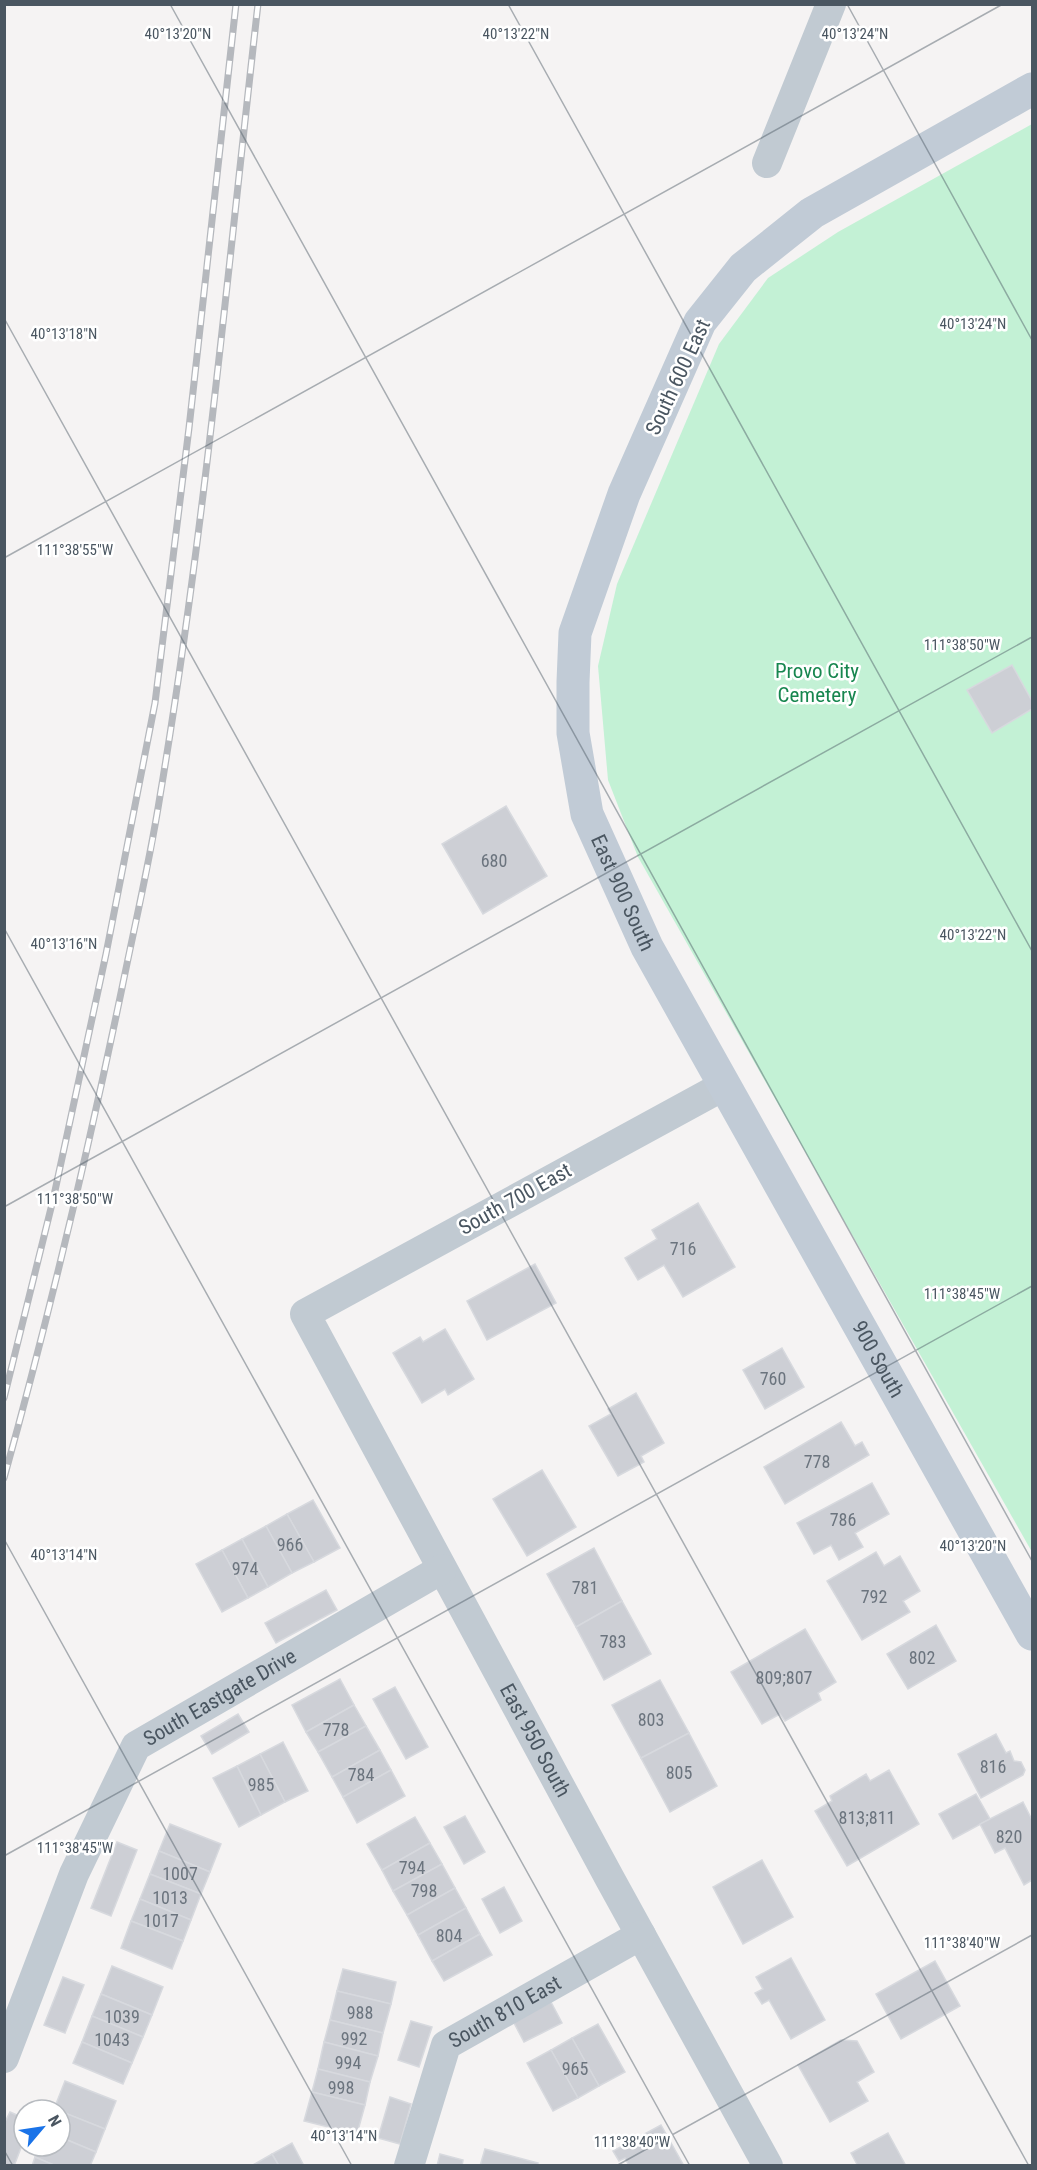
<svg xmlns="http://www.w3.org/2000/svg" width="1037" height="2170" font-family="'Roboto Condensed',sans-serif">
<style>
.green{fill:#c3f1d5}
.building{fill:#cdcfd5;stroke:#d7d9de;stroke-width:1.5}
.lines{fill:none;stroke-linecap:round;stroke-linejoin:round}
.street{stroke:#c1cad2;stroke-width:30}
.secondary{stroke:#c1cbd6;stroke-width:33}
.rail-casing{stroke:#b5b8bd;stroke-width:7}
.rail{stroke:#fff;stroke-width:4.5;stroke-dasharray:14;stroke-linecap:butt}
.ticks{fill:none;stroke:#4a5661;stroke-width:1.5;stroke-opacity:0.45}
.labels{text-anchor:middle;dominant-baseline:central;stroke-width:5;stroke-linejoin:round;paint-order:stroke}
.number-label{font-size:18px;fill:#6b747e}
.street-label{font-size:21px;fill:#4a5661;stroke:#fff}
.park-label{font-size:21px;fill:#17864f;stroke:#fff}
.ticks-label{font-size:15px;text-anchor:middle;fill:#4a5661;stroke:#fff;stroke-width:5;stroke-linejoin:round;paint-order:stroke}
</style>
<rect width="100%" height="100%" fill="#f5f3f3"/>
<path class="green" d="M1032 124V1552L638 857 608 780 598 666 617 584 719 344 768 278 838 232Z"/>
<g class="building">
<path d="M1012 665 1032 701V709L992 733 967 690Z"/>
<path d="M506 806 547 876 483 914 442 844Z"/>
<path d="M698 1203 735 1267 683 1297 664 1265 638 1280 625 1258 657 1239 652 1230Z"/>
<path d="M535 1264 556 1303 487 1340 467 1301Z"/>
<path d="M445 1329 474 1379 448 1395 445 1389 422 1403 393 1353 420 1337 423 1342Z"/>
<path d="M782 1348 804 1387 765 1409 743 1370Z"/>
<path d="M636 1393 664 1443 641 1456 644 1462 618 1476 589 1426 611 1414 608 1409Z"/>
<path d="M841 1422 855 1446 862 1442 869 1455 785 1504 764 1467Z"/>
<path d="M542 1470 576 1527 527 1556 493 1499Z"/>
<path d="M872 1483 889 1514 855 1533 863 1547 839 1560 831 1545 814 1554 797 1523Z"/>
<path d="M313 1500 340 1548 314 1562 287 1514Z"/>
<path d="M287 1514 314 1562 292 1573 266 1526Z"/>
<path d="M266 1526 292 1573 268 1587 242 1539Z"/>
<path d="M242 1539 268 1587 248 1598 222 1550Z"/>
<path d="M594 1548 622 1601 576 1627 547 1574Z"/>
<path d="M222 1550 248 1598 222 1612 196 1564Z"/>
<path d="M876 1552 884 1566 900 1556 920 1591 903 1601 910 1612 862 1640 827 1581Z"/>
<path d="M326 1590 337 1610 276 1643 265 1623Z"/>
<path d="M622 1601 651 1654 604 1680 576 1627Z"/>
<path d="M936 1625 956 1661 908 1689 887 1654Z"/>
<path d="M805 1629 836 1682 818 1693 821 1700 785 1721 780 1714 762 1724 731 1672Z"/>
<path d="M340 1679 354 1705 306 1732 292 1705Z"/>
<path d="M660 1680 689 1733 641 1758 612 1705Z"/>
<path d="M395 1687 428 1747 406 1759 373 1699Z"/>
<path d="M354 1705 366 1726 318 1752 306 1732Z"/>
<path d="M238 1714 249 1732 212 1754 201 1736Z"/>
<path d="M366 1726 380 1750 332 1777 318 1752Z"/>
<path d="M689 1733 717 1786 670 1812 641 1758Z"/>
<path d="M996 1734 1006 1753 1010 1751 1014 1761 1021 1762 1025 1770 1023 1775 981 1798 958 1754Z"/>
<path d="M283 1742 308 1791 285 1802 260 1754Z"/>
<path d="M380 1750 391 1770 343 1797 332 1777Z"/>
<path d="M260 1754 285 1802 261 1815 237 1766Z"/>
<path d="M237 1766 261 1815 239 1827 213 1778Z"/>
<path d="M391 1770 405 1796 357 1823 343 1797Z"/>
<path d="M889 1770 919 1824 847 1866 815 1811 832 1801 830 1796 866 1774 870 1781Z"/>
<path d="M976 1794 990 1819 953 1839 939 1814Z"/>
<path d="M1023 1802 1032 1820V1880L1024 1885 1005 1848 995 1853 980 1824Z"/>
<path d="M465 1816 485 1852 464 1864 444 1827Z"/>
<path d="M415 1817 430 1843 382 1870 367 1844Z"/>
<path d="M170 1824 221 1844 210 1872 159 1851Z"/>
<path d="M117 1842 137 1850 111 1916 91 1908Z"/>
<path d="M430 1843 442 1864 393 1891 382 1870Z"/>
<path d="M159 1851 210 1872 201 1894 150 1874Z"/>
<path d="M762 1860 793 1917 743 1944 713 1887Z"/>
<path d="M442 1864 455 1888 407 1915 393 1891Z"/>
<path d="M150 1874 201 1894 191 1920 140 1899Z"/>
<path d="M504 1887 522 1921 500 1933 482 1899Z"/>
<path d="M455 1888 466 1908 418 1935 407 1915Z"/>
<path d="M140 1899 191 1920 183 1941 131 1921Z"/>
<path d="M466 1908 480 1934 432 1961 418 1935Z"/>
<path d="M131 1921 183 1941 172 1969 121 1948Z"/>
<path d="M480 1934 492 1955 444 1981 432 1961Z"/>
<path d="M791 1958 825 2020 791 2039 769 2000 762 2004 755 1993 763 1989 756 1977Z"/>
<path d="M935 1961 960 2006 901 2039 876 1994Z"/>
<path d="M112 1966 163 1987 152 2015 101 1994Z"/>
<path d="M343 1969 396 1982 391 2004 337 1991Z"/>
<path d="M63 1977 84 1985 65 2033 44 2025Z"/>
<path d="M337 1991 391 2004 383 2033 330 2020Z"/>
<path d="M101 1994 152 2015 143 2037 92 2016Z"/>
<path d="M551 2002 562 2023 524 2042 513 2021Z"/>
<path d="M92 2016 143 2037 132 2063 82 2042Z"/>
<path d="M330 2020 383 2033 378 2056 324 2042Z"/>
<path d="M411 2021 432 2027 419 2067 398 2060Z"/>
<path d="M598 2024 625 2072 599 2086 572 2038Z"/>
<path d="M572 2038 599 2086 578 2098 551 2050Z"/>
<path d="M841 2040 857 2041 874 2072 857 2082 868 2101 830 2122 798 2065Z"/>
<path d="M82 2042 132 2063 123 2084 73 2063Z"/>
<path d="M324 2042 378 2056 370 2082 318 2069Z"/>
<path d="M551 2050 578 2098 553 2111 527 2063Z"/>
<path d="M318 2069 370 2082 365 2105 312 2092Z"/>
<path d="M65 2081 116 2101 105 2129 54 2109Z"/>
<path d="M312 2092 365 2105 357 2134 304 2121Z"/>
<path d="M390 2097 411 2104 400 2144 378 2138Z"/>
<path d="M60 2111 105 2129 96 2152 60 2137Z"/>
<path d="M10 2112 24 2118V2140L14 2166H4V2124Z"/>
<path d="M661 2125 684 2166H629L625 2158 619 2161 613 2151Z"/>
<path d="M888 2133 906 2166H858L851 2153Z"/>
<path d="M60 2137 96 2152 90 2166H56L35 2157 40 2146H60Z"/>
<path d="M292 2143 304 2166H279L272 2154Z"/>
<path d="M485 2149 538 2163 537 2166H480Z"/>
<path d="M272 2154 279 2166H251Z"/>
<path d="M440 2154 463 2160 462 2166H437Z"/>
<path d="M35 2157 56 2166H32Z"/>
</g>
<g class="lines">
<g class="street">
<path d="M767 163 831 4"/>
<path id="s1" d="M725 1085 305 1314 610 1879 768 2166"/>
<path id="s2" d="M4 2058 74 1874 136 1746 442 1569"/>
<path id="s3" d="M409 2166 446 2045 641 1935"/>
</g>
<path class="secondary" id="s4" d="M1032 89 812 213 743 268 700 322 624 494 575 633 573 682V733L587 814 647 947 1032 1634"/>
<defs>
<g id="rail">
<path d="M4 1398 53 1200 106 954 155 703 189 428 236 4"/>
<path d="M4 1478C49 1316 88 1152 122 988 135 924 150 860 160 796 204 534 228 268 258 4"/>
</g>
</defs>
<use href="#rail" class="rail-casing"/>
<use href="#rail" class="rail"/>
</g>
<path class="ticks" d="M170 4 1032 1561M508 4 1032 951M847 4 1032 340M4 318 1029 2166M4 558 1003 4M4 928 690 2166M4 1207 1032 637M4 1539 352 2166M4 1856 1032 1286M4 2150 13 2166M616 2166 1032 1935"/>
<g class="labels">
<g class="number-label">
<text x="494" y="860">680</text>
<text x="683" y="1248">716</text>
<text x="773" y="1378">760</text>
<text x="817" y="1461">778</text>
<text x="843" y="1519">786</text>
<text x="290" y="1544">966</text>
<text x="245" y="1568">974</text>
<text x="585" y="1587">781</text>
<text x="874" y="1596">792</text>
<text x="613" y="1641">783</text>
<text x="922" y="1657">802</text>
<text x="784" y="1677">809;807</text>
<text x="651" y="1719">803</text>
<text x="336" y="1729">778</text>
<text x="993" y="1766">816</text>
<text x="679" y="1772">805</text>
<text x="361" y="1774">784</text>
<text x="261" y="1784">985</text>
<text x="867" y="1817">813;811</text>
<text x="1009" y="1836">820</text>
<text x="412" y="1867">794</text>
<text x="180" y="1873">1007</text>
<text x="424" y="1890">798</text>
<text x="170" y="1897">1013</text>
<text x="161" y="1920">1017</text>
<text x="449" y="1935">804</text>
<text x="360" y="2012">988</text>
<text x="122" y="2016">1039</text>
<text x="354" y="2038">992</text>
<text x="112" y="2039">1043</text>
<text x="348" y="2062">994</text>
<text x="575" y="2068">965</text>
<text x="341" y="2087">998</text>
</g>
<g class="street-label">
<text transform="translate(678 377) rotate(-65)">South 600 East</text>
<text stroke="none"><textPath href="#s4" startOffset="1014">East 900 South</textPath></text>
<text transform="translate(515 1199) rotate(-29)">South 700 East</text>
<text stroke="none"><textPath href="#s4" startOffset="1546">900 South</textPath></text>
<text stroke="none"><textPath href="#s2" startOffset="436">South Eastgate Drive</textPath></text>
<text stroke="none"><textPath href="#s1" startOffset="963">East 950 South</textPath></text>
<text stroke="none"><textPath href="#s3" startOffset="194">South 810 East</textPath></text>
</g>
<g class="park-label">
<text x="817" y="671">Provo City<tspan x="817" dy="24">Cemetery</tspan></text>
</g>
</g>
<g class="ticks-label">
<text x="178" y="39">40°13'20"N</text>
<text x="516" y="39">40°13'22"N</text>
<text x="855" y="39">40°13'24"N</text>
<text x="973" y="329">40°13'24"N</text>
<text x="64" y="339">40°13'18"N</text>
<text x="75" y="555">111°38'55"W</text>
<text x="962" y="650">111°38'50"W</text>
<text x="973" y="940">40°13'22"N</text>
<text x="64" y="949">40°13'16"N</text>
<text x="75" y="1204">111°38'50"W</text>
<text x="962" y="1299">111°38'45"W</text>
<text x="973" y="1551">40°13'20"N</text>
<text x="64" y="1560">40°13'14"N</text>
<text x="75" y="1853">111°38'45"W</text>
<text x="962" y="1948">111°38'40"W</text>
<text x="344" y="2141">40°13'14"N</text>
<text x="632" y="2147">111°38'40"W</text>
</g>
<rect width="1037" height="2170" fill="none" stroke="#4a5661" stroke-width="12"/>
<g transform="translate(42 2128) rotate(61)"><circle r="28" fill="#ffffff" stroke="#b7bbc0" stroke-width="1.5"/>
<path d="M0-4.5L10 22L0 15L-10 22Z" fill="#1a73e8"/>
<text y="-9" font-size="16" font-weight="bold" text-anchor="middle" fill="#4a5661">N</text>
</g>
</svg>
